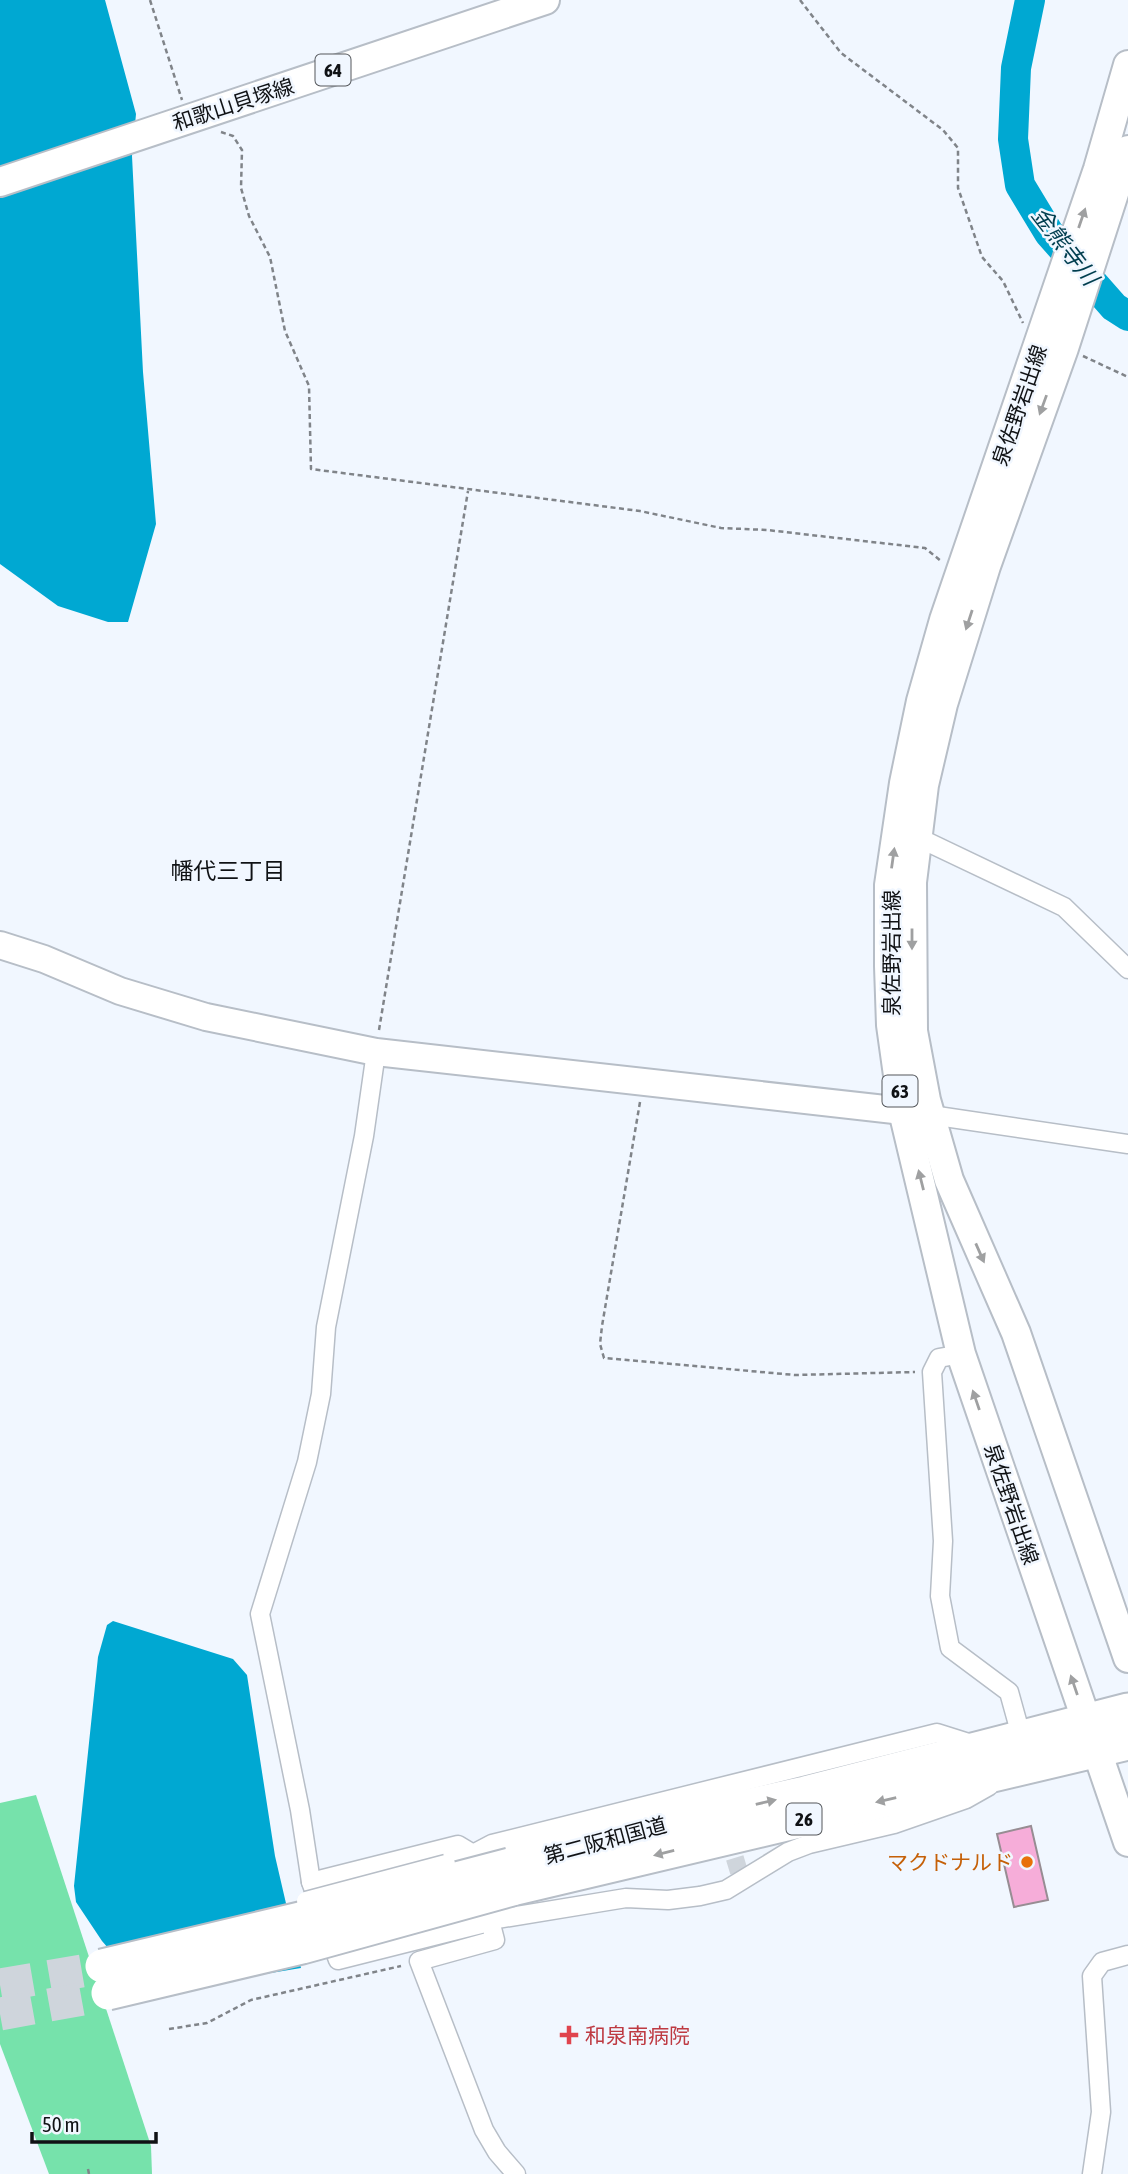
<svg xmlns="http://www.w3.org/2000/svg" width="1128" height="2174" font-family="'Asap Condensed','Noto Sans JP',sans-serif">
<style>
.forest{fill:#76e2ab}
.water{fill:#00a8d2}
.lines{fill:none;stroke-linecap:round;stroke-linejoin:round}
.river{stroke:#00a8d2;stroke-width:30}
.building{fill:#f6add9;stroke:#978d93;stroke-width:2}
.street-tunnel{stroke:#cfd5dc;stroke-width:18;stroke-dasharray:18 9;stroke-linecap:butt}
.highway-tunnel{stroke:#cfd5dc;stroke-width:33;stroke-dasharray:33 17;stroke-linecap:butt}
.street-casing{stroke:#b7bec7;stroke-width:21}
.secondary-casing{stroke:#b7bec7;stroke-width:30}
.primary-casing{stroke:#b7bec7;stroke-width:32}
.highway-casing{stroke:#b7bec7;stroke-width:37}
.path{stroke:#808489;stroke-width:2.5;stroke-dasharray:5 3.5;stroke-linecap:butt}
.street{stroke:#fff;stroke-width:18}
.secondary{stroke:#fff;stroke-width:26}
.primary{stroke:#fff;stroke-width:28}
.highway{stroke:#fff;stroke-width:33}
.street-bridge-casing{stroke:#b7bec7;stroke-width:21;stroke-linecap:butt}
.highway-bridge-casing{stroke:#b7bec7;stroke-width:37;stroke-linecap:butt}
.street-bridge{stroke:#fff;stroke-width:18}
.highway-bridge{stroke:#fff;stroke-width:33}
.oneway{fill:#9fa0a1}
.food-dot{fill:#e8710a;stroke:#f1f7ff;stroke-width:2.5}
.health-dot{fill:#e0444e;stroke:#f1f7ff;stroke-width:2.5}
.labels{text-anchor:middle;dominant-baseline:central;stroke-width:5;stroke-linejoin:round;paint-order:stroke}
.shield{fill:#f1f7ff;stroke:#54575b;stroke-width:2}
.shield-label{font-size:19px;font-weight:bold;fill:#101215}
.street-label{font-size:21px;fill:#101215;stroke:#f1f7ff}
.food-label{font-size:21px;fill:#c56008;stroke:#f1f7ff;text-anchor:end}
.health-label{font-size:21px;fill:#be3a42;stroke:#f1f7ff;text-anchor:start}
.water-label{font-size:23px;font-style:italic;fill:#003e4f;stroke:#f1f7ff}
.neighbourhood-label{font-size:23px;fill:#101215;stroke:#f1f7ff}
</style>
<rect width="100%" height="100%" fill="#f1f7ff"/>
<path class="forest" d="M36 1795 151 2146 152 2174H49L0 2044V1803Z"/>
<g class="water">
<path d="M0 0H105L136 114 132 156 143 372 156 524 128 622H108L58 606 0 564Z"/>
<path d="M113 1621 233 1659 247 1675 275 1856 301 1968 147 1993 102 1941 76 1902 74 1886 98 1657 107 1625Z"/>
</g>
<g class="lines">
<path class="river" d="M1030 0 1016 68 1013 139 1020 185 1049 233 1114 307 1128 316"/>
</g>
<path class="building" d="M1031 1826 1048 1900 1014 1907 997 1834Z"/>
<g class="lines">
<path class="street-tunnel" d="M727 1832 739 1872"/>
<g class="highway-tunnel">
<path d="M0 1985 82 1971"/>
<path d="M0 2014 88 1998"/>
</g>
<defs>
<g id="street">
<path d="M917 837 1064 907 1128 969"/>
<path d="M924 1114 1128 1144"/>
<path d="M961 1354 939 1358 932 1372 943 1541 940 1596 950 1648 1009 1692 1022 1739"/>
<path d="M446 1864 473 1854 492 1844 937 1733 975 1745"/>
<path d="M311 1882 300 1810 260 1614 307 1462 321 1394 326 1327 364 1136 376 1052"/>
<path d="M315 1893 311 1882 458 1845 473 1854 495 1940 419 1961 484 2130 497 2152 516 2174"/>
<path d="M479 1922 626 1898 668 1900 700 1896 726 1890 788 1852 809 1844 894 1824 966 1799 989 1786"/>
<path d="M328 1932 338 1960 489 1922"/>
<path d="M1092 2174 1101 2112 1092 1976 1102 1962 1128 1955"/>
</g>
<path id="secondary" d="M0 945 44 959 120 991 206 1017 376 1052 903 1111"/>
<g id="primary">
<path d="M1128 65 1098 169 944 620 921 701 904 783 889 885V966L891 1025 903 1111 961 1354 1128 1842"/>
<path d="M1128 150 1064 348 986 566 943 704 924 785 912 882 913 1031 926 1100 949 1180 1016 1333 1128 1658"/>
<path d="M0 182 545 0"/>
</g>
<g id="highway">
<path d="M510 1865 648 1828 805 1793 1128 1710"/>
<path d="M512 1889 1128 1743"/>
</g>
</defs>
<use href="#street" class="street-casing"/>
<use href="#secondary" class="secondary-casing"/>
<use href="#primary" class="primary-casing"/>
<use href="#highway" class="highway-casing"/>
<g class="path">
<path d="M150 0 182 100"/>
<path d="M800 0 841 53 943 130 958 148V188L982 257 1003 281 1023 323"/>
<path d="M221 132 233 136 242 150 241 188 249 216 270 257 285 331 309 386 311 469 640 511 721 528 767 530 925 548 941 561"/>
<path d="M1083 356 1128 377"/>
<path d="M379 1030 468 491"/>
<path d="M640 1102 602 1326 600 1344 604 1358 795 1375 915 1372"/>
<path d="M169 2029 207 2023 251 2000 401 1966"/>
<path d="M88 2169 89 2174"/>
</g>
<use href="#street" class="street"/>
<use href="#secondary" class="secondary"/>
<use href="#primary" class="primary"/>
<use href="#highway" class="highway"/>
<defs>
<path id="street-bridge" d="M306 1901 446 1864"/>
<g id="highway-bridge">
<path d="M102 1966 346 1908 510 1865"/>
<path d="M108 1993 302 1947 512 1889"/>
</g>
</defs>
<use href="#street-bridge" class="street-bridge-casing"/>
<use href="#highway-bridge" class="highway-bridge-casing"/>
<use href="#street-bridge" class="street-bridge"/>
<use href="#highway-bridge" class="highway-bridge"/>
</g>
<defs><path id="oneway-solid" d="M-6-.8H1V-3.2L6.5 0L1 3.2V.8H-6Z" transform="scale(1.75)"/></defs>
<g class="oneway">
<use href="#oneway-solid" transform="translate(1082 218) rotate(-71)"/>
<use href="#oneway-solid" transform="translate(1043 405) rotate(110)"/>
<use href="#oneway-solid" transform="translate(969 620) rotate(108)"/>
<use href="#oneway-solid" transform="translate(893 858) rotate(-82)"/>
<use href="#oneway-solid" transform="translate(912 939) rotate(90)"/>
<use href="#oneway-solid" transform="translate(921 1180) rotate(-104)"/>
<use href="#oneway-solid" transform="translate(980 1253) rotate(66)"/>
<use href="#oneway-solid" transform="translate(976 1400) rotate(-109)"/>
<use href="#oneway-solid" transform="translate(1074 1685) rotate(-109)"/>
<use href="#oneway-solid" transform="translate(886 1800) rotate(167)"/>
<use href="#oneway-solid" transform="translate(766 1802) rotate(-13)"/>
<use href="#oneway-solid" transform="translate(664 1853) rotate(166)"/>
</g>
<circle class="food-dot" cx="1027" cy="1862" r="7"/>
<path class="health-dot" d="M565.5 2024.5h7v7h7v7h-7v7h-7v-7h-7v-7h7z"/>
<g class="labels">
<g class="shield">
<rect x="315.5" y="54.5" width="35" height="31" rx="5"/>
<rect x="882.5" y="1075.5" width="35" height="31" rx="5"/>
<rect x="786.5" y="1803.5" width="35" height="31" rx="5"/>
</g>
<g class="shield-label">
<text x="333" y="70">64</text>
<text x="900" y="1091">63</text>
<text x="804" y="1819">26</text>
</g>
<g class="street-label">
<text transform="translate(233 104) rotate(-18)">和歌山貝塚線</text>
<text transform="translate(1019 405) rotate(-71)">泉佐野岩出線</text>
<text transform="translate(891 953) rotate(-90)">泉佐野岩出線</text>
<text transform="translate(1012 1504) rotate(71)">泉佐野岩出線</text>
<text transform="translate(605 1840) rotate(-15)">第二阪和国道</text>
</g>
<g class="food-label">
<text x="1013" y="1862">マクドナルド</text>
</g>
<g class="health-label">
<text x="585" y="2035">和泉南病院</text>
</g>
<g class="water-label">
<text transform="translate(1065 246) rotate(52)">金熊寺川</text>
</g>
<g class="neighbourhood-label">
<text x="228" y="871">幡代三丁目</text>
</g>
</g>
<path d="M32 2132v10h124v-10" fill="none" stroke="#101215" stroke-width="3.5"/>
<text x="42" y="2132" font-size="21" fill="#101215" stroke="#f1f7ff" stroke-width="5" paint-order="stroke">50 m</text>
</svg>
